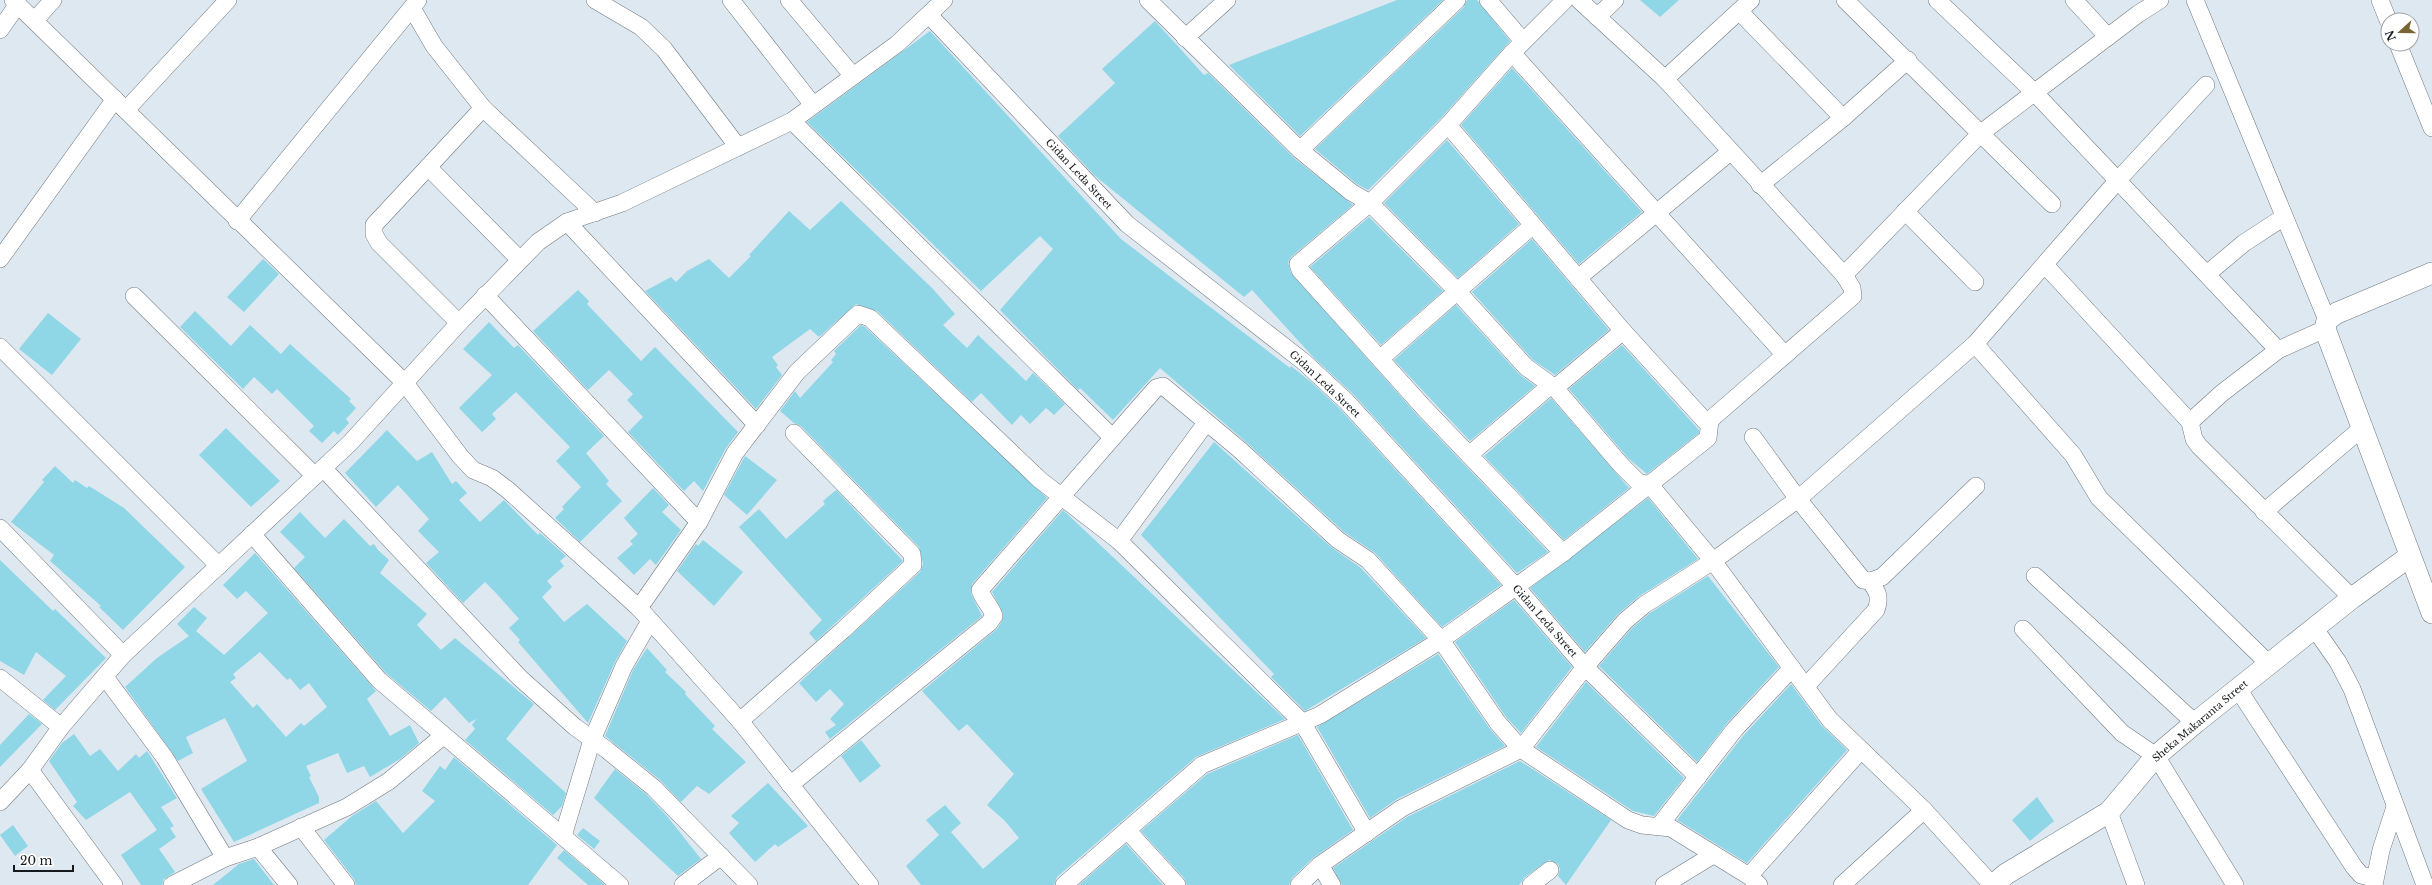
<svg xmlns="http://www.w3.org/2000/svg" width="2432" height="885" font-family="'Libre Baskerville',serif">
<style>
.building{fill:#8fd7e7;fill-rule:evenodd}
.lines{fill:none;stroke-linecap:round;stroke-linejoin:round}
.minor-casing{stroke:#707980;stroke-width:18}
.tertiary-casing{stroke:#707980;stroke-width:22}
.minor{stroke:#fff;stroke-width:17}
.tertiary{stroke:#fff;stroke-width:21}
.labels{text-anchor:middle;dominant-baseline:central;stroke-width:3;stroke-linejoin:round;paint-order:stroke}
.street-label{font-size:10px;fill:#171a1d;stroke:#fff}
</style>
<rect width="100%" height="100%" fill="#dee8f0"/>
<g class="building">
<path d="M1397 0H1443L1300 136 1229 65Z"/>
<path d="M1467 0H1477L1510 41 1441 118 1368 190 1357 184 1315 149 1464 7Z"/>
<path d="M1640 0H1679L1660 17Z"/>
<path d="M1155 21 1204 75 1208 73 1294 158 1353 205 1291 257 1288 262 1291 273 1418 416 1548 552 1517 573 1353 394 1315 359 1252 290 1244 297 1094 175 1058 136 1115 83 1102 69Z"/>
<path d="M930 31 1121 239 1290 368 1291 366 1311 382 1339 408 1501 585 1442 627 1375 553 1344 532 1246 442 1160 368 1113 420 1080 388 1078 390 1000 310 1053 249 1040 236 981 291 807 122Z"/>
<path d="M1512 68 1642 212 1579 264 1461 125Z"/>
<path d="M1447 140 1519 224 1458 278 1384 203Z"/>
<path d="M841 201 932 288 955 314 943 325 967 348 978 335 1026 381 1033 373 1065 404 1054 415 1046 408 1030 424 1021 415 1012 425 981 393 972 402 877 311 856 304 819 337 810 329 772 357 778 365 776 367 782 375 756 409 645 291 671 277 676 282 687 271 709 259 729 278 751 256 749 255 789 211 810 230Z"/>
<path d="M1369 217 1443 291 1381 345 1310 267Z"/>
<path d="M1532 239 1609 330 1555 375 1533 360 1472 292Z"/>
<path d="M263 259 279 274 244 312 227 297Z"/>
<path d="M578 290 589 301 587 304 641 361 655 347 738 432 726 448 703 491 694 481 684 491 628 432 643 417 627 400 633 394 609 370 588 390 533 331Z"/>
<path d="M1456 305 1519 374 1535 386 1470 441 1394 360Z"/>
<path d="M195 311 231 346 250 325 281 354 290 344 351 399 349 401 356 408 346 419 349 423 338 435 334 431 322 443 309 431 314 426 277 389 272 394 254 377 243 389 180 327Z"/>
<path d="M48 313 81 339 52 375 19 349Z"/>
<path d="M489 322 514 348 518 345 604 436 586 453 609 481 606 484 622 501 580 542 555 518 564 509 562 507 581 487 556 461 570 447 516 392 492 414 496 419 482 432 459 408 492 375 463 349Z"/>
<path d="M861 325 865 327 1047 498 972 584 971 594 982 616 830 739 825 732 836 725 830 719 844 704 830 689 816 702 799 683 920 572 923 564 919 547 801 426 794 423 780 411 795 391 800 398 833 362 831 360 836 354 834 351Z"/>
<path d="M1622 345 1699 430V433L1647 474 1628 458 1569 389Z"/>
<path d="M1551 398 1629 488 1564 540 1484 456Z"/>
<path d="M226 428 280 481 251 507 199 455Z"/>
<path d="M387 430 417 461 432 452 452 484 456 481 467 493 459 500 480 522 504 500 538 535 540 533 566 556 560 561 564 566 547 581 552 587 542 597 564 622 587 604 627 641 615 662 588 723 518 642 520 640 509 628 519 619 496 593 485 582 463 603 426 563 439 552 418 531 429 519 398 485 376 507 345 473Z"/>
<path d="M1214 442 1331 547 1361 568 1426 638 1305 711 1271 677 1274 674 1141 535Z"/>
<path d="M745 456 777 480 747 515 724 495Z"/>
<path d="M55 466 73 483 75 480 87 488 89 486 124 508 185 567 123 630 99 607 101 606 50 561 54 555 11 522 44 482 42 480Z"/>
<path d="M653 488 669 505 662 512 681 530 656 565 650 559 634 575 617 558 633 544 630 541 638 534 624 518Z"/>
<path d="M836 490 903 561 816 641 809 633 822 620 739 527 759 509 786 539 825 504 823 501Z"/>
<path d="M1648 498 1698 559 1638 597 1618 614 1585 652 1530 588Z"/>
<path d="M1063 510 1285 719 1196 757 1057 877 1054 885H921L906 866 939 835 926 820 945 805 961 823 951 832 983 869 1019 838 1005 821 987 805 1014 774 967 724 959 731 922 691 997 629 1002 621 1003 613 992 592Z"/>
<path d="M300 512 325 538 344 519 370 546 374 544 378 550 389 560 380 573 427 614 417 625 441 650 455 638 534 704 506 739 566 793 562 806 553 815 465 740 475 729 472 725 476 719 469 723 445 697 431 711 386 673 294 568 305 557 280 532Z"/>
<path d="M703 540 743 572 714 606 677 571 696 544 698 546Z"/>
<path d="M255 553 376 691 367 699 390 736 410 725 419 743 400 759 370 777 364 766 347 773 338 753 306 766 311 776 309 777 319 797V803L234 842 201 789 247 761 225 718 186 737 193 753 178 761 125 687 157 658 189 636 177 624 194 607 207 618 196 631 224 655 268 613 246 591 237 599 223 585ZM260 652 287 680 290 678 300 690 309 683 327 707 304 726 301 723 286 737 257 704 253 708 230 682 236 678 233 674Z"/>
<path d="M0 560 53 611 55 609 106 658 55 710 43 700 66 676 36 652 24 675 0 661Z"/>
<path d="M1708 576 1779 667 1728 722 1697 762 1599 666 1632 628 1650 613Z"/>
<path d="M1514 600 1572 667 1521 733 1506 717 1455 642Z"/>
<path d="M647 648 667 670 665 672 686 692 685 694 715 726 712 729 746 762 709 794 697 786 681 802 660 780 605 736 633 670Z"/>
<path d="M1438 654 1490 729 1505 746 1397 799 1370 818 1317 727Z"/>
<path d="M1586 682 1684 778 1654 816 1633 811 1536 747Z"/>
<path d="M1791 684 1822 726 1847 750 1747 863 1677 820 1743 736Z"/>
<path d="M29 714 42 724 0 767V745Z"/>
<path d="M74 734 90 756 100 749 118 771 136 754 139 758 147 751 177 798 161 807 174 826 170 828 176 837 159 849 175 872 164 879 162 885H141L121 855 157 830 130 792 86 820 73 806 77 802 49 761 62 743Z"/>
<path d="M1298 735 1353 830 1313 858 1292 878 1289 885H1187L1184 878 1141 831 1207 774Z"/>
<path d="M861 740 881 766 860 783 841 756Z"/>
<path d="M454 757 557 845 528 885H356L354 879 324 840 352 816 376 801 403 833 435 801 422 791 440 766 445 770Z"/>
<path d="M1520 761 1611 820 1566 885 1558 876 1560 869 1558 864 1549 860 1525 877 1519 885H1342L1333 868 1407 817Z"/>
<path d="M615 769 647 795 667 816 701 859 678 876 594 798Z"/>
<path d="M768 783 808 826 778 847 775 844 755 862 729 833 739 823 731 816Z"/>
<path d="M2037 797 2054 821 2030 841 2012 820Z"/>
<path d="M13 825 28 846 15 856 0 835Z"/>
<path d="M583 828 600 841 594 849 577 835Z"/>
<path d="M1126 844 1163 885H1079Z"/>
<path d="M564 850 605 885H588L557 858Z"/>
<path d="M254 859 274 885H213L239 864Z"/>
</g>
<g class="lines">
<defs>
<g id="minor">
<path d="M13 0 404 382 460 456 473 470 492 478 508 490 639 608 740 721 870 885"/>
<path d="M595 0 641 27 664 49 738 147"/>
<path d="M731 0 813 105"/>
<path d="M789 0 853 76"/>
<path d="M1148 0 1300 150 1351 192 1370 203 1458 292 1526 367 1555 388 1621 465 1638 482 1650 485 1713 561 1830 720 1924 810 1992 885"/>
<path d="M1488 0 1523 41"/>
<path d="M1845 0 2052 204"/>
<path d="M1937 0 2034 92 2278 350"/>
<path d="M2074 0 2108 37"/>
<path d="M2195 0 2327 320"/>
<path d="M2380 0 2388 20"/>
<path d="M412 8 434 46 483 108 595 213"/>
<path d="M1739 11 1843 118"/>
<path d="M929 15 1127 224 1304 362 1346 401 1516 587 1585 667 1698 777"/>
<path d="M1597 17 1615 0"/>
<path d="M35 20 53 0"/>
<path d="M0 30 18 4"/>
<path d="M1185 38 1227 0"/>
<path d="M2398 44 2432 128"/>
<path d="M1512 53 1785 355"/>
<path d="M1665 79 1751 0"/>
<path d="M126 110 228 0"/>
<path d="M792 121 1112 437"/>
<path d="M1448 125 1623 331 1705 421 1710 420 1853 296 1852 288 1844 275 1665 79 1579 0"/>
<path d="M1300 150 1457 0"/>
<path d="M428 167 519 259"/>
<path d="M1760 185 1843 118 1908 60"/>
<path d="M1905 211 1975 282"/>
<path d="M237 221 418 0"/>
<path d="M567 222 757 425"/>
<path d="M0 259 115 99"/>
<path d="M2045 265 2190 422 2194 439 2199 446 2352 598"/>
<path d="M2207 274 2244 243 2284 217"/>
<path d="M1844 275 1981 133 2138 14 2160 0"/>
<path d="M1578 278 1730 152"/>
<path d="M485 295 699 522"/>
<path d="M134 296 315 476"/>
<path d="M459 323 379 243 374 234V225L483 108"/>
<path d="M1975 344 2073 455 2099 498 2268 663"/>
<path d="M0 347 219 566"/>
<path d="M1381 358 1533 225"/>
<path d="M1555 388 1623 331"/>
<path d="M2190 422 2222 393 2278 350 2325 329"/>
<path d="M1753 437 1798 499 1863 580 1870 581 1882 577 1976 486"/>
<path d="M1469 455 1551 385"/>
<path d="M323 468 520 678 575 727 607 750 654 788 749 885"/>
<path d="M2264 512 2362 428"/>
<path d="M0 528 123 655"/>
<path d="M252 534 379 680 620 885"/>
<path d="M1119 541 1206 423"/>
<path d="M1563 553 1425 409 1300 270 1298 264 1370 203 1448 125 1512 53 1565 0"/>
<path d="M2035 576 2195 723"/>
<path d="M639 608 699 522 735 453 797 372 858 314 870 318 1040 480 1119 541 1302 722 1367 833"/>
<path d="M2023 629 2122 733 2156 756 2235 885"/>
<path d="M2315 629 2338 662 2352 689 2425 885"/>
<path d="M105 677 165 758 225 858"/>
<path d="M0 678 61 727"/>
<path d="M1806 686 1876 610C1881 597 1877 591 1870 581"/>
<path d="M2238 689 2354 867 2361 875 2374 878"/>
<path d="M740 721 843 630 913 565 912 554 794 433"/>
<path d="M30 770 114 885"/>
<path d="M790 785 989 623 994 616C991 606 983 600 980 590L1156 388 1163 386 1239 449 1338 540 1368 560 1441 640 1498 723 1521 749 1628 820 1642 825 1671 828 1749 876 1759 885"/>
<path d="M0 802 30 770 61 727 123 655 350 443 459 323 538 242 567 222 622 203 792 121 897 44 944 0"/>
<path d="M2109 812 2136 885"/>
<path d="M1659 826 1735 729 1792 668"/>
<path d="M301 827 346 885"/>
<path d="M1127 830 1177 885"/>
<path d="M563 836 592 740 624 666 650 621"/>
<path d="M258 847 289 885"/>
<path d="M1320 865 1332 885"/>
<path d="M1749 876 1861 750"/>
<path d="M172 885 225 858 258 847 347 807 389 781 443 736"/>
<path d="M683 885 721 856"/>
<path d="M1064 885 1202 765 1320 715 1441 640 1563 553 1708 438 1710 420"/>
<path d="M1299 885 1320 865 1402 808 1521 749 1585 667 1625 621 1644 605 1713 561 1798 499 1975 344 2118 180 2206 85"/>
<path d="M1531 885 1550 870"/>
<path d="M1664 885 1713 855"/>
<path d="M1842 885 1924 810"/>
<path d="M2374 885 2381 850 2395 807"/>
</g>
<g id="tertiary">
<path d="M2432 273 2337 313 2327 320 2325 329 2432 613"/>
<path d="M1993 885 2006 874 2109 812 2156 756 2195 723 2352 598 2410 556"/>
</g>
</defs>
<use href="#minor" class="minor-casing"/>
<use href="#tertiary" class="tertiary-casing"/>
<use href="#minor" class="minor"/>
<use href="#tertiary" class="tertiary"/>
</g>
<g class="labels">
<g class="street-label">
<text transform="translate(1079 174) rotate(47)">Gidan Leda Street</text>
<text transform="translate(1325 384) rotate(43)">Gidan Leda Street</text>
<text transform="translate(1545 621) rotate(49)">Gidan Leda Street</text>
<text transform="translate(2200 721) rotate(-40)">Sheka Makaranta Street</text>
</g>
</g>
<g transform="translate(2400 32) rotate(249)"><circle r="19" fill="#ffffff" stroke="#a2a3a5"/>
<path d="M0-3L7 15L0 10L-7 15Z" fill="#7a6434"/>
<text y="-6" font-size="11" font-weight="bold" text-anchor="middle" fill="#171a1d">N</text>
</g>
<path d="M14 865v6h59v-6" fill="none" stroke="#171a1d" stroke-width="2"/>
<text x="20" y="865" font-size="12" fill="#171a1d" stroke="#ffffff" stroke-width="3" paint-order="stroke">20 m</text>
</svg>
